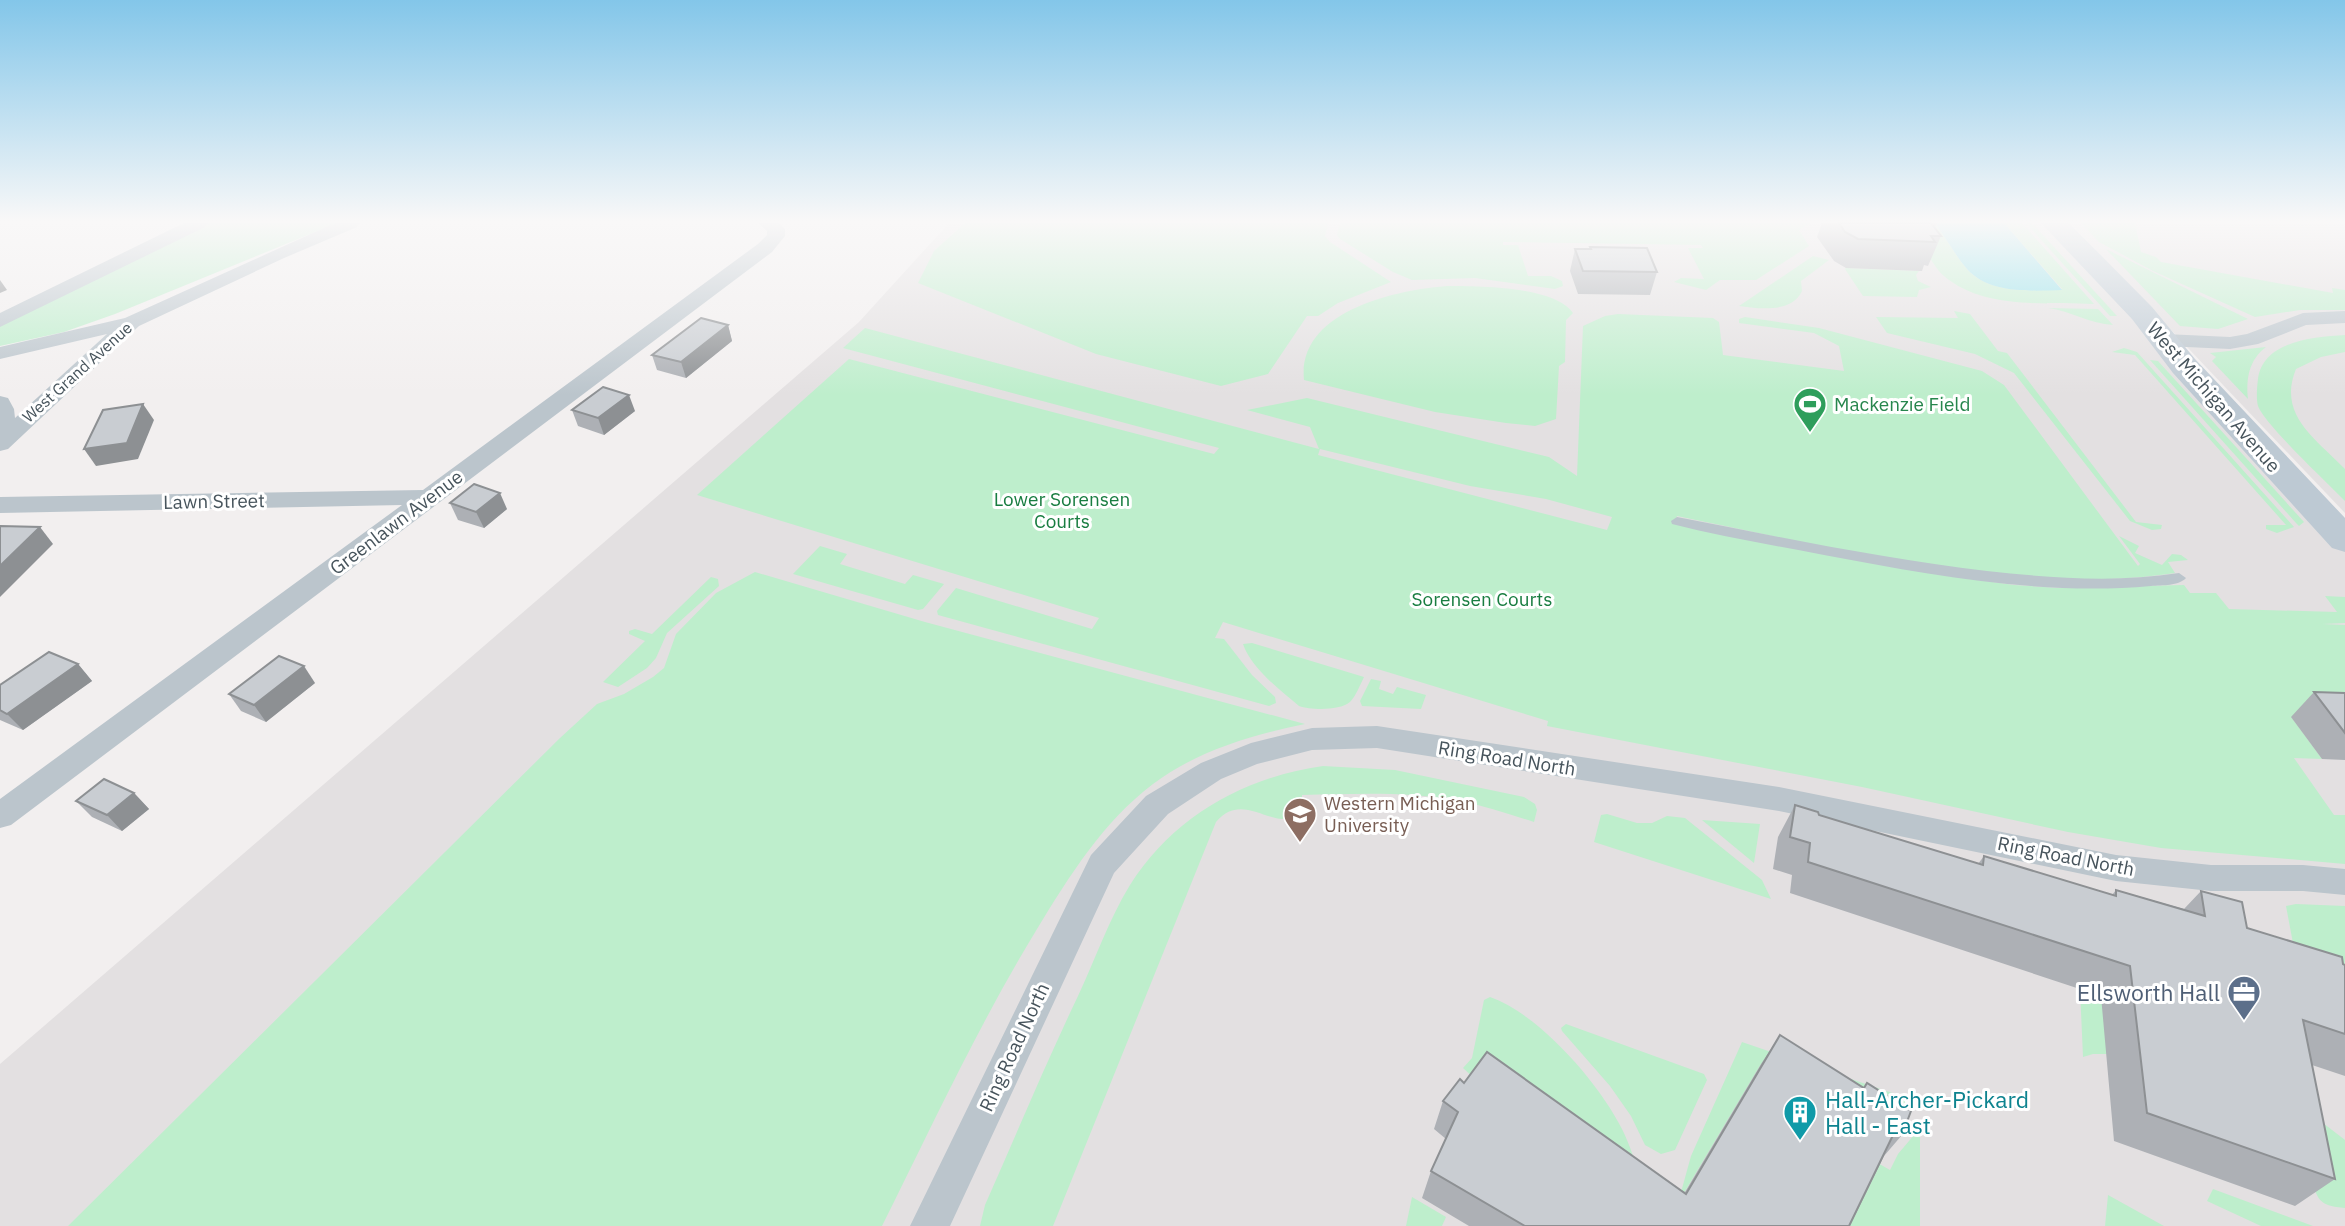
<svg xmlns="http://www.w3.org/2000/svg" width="2345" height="1226" font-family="'IBM Plex Sans',sans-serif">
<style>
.education{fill:#e3e0e1}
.green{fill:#beeecc;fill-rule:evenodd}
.water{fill:#8ce0ea}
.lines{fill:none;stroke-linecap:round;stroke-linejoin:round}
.lane{fill:#bbc5cc;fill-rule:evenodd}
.street{fill:#bbc5cc;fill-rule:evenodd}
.secondary{fill:#bdc9d3;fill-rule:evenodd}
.wall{fill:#adb0b5}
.shaded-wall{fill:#8d9093}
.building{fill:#c9cdd2;stroke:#8d9093;stroke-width:2}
.labels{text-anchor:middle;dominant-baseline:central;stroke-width:6;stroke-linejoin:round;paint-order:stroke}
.far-street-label{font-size:16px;fill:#47545c;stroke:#fff}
.street-label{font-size:19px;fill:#47545c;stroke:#fff}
.leisure-label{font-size:19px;fill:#27864d;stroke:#fff;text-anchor:start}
.park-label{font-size:19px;fill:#197d41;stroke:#fff}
.education-label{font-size:19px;fill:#785e54;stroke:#fff;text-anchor:start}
.near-service-label{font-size:23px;fill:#4e5e75;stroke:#fff;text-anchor:end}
.near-culture-label{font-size:23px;fill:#0d838f;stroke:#fff;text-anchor:start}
</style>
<rect width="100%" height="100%" fill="#f2efef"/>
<g class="education">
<path d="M949 223H2055L2345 540V1226H0V1064L859 322Z"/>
<path d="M2070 223H2345V513L2205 366Z"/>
</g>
<g class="green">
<path d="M205 223H337L115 314 64 332 0 346V325Z"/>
<path d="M965 223H1328L1325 236 1330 242 1391 282 1338 303 1318 316H1307L1268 374 1221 386 1096 354 918 283 934 251Z"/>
<path d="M1340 223H1810L1799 230 1809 246 1756 280H1720L1706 290 1674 282 1681 278 1704 279 1688 248H1703L1701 245 1503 242V245H1518L1528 276H1551L1562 281 1563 286 1555 289 1475 278 1412 280 1393 272 1340 239 1337 235Z"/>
<path d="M1935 223C1946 238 1955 255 1967 269 1989 294 2032 291 2062 289L2004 223H2022L2094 304C2046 302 1984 310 1944 276 1937 270 1933 262 1927 254Z"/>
<path d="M2026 223H2032L2117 316H2110Z"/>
<path d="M2081 223H2135L2141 252 2156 257 2161 262 2333 293 2332 288 2345 290V310H2300L2255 317 2153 271 2099 242Z"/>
<path d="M2106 249 2248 319 2218 329 2180 326Z"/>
<path d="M1813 256 1829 260 1801 281 1802 291C1792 313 1759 309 1739 306Z"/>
<path d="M1846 268 1919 271 1916 275 1918 281 1931 287 1919 290 1917 297 1863 296 1845 269Z"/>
<path d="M1447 286C1478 286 1554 286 1573 313L1566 320 1565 362 1559 366 1556 419 1535 426 1506 423 1435 412 1304 380C1297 311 1396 290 1447 286Z"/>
<path d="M2048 308 2098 309 2113 325C2090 324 2071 311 2048 308Z"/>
<path d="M1954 311 1970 314 1998 351 2007 353 2136 522 2162 525 2161 529 2152 530 2130 521 2014 373 1975 354 1887 333 1876 317 1958 318Z"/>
<path d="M1618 314 1713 318 1719 322 1723 355 1844 371 1839 346 1814 333 1739 323V319L1745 317 1819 328 1982 371 2004 385 2138 566 2140 564 2119 536 2139 546 2135 553 2162 565 2172 554 2181 555 2188 560 2168 562 2175 573C2020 597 1830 547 1677 516L1675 523 1964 578 2014 585 2059 588 2184 585 2190 593H2216L2229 609 2337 612 2325 596 2345 597V623L2323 624 2345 625V718H2292L2322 759 2294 758 2334 815H2345V864L2161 848 2068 832 1862 787 1547 726 1548 721 1223 622 1215 638 1224 639 1252 675 1275 697 1276 703 1269 706 938 615 937 611 956 588 1092 629 1099 618 697 495 849 359 1214 454 1219 448 843 348 865 328 1319 449 1310 427 1247 410 1307 398 1549 457 1577 476 1583 326 1605 316ZM1320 449 1470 486 1546 499 1612 517 1607 530 1318 455Z"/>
<path d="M2345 335V352L2321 357 2296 369C2277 415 2316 439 2345 469V501C2328 483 2265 425 2258 406 2256 398 2257 387 2258 379 2263 341 2313 337 2345 335Z"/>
<path d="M2266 347C2249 360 2246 378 2248 399L2212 361 2216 357 2210 353Z"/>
<path d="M2124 348 2137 352 2294 527 2277 533 2266 529V525H2286L2135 355 2112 352Z"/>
<path d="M2150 360 2158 361 2304 522 2299 526 2296 523Z"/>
<path d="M820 546 847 554 840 564 905 584 913 575 944 584 923 609 918 610 793 574Z"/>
<path d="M755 572 925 622 1305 724C1251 735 1197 751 1153 784 1103 822 1070 875 1037 929 979 1024 932 1126 882 1226H68L560 738 597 704 624 694 653 677 664 668 676 634 716 593Z"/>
<path d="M711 577 718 579 719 586 667 633 656 658 647 668 618 687 603 682 645 641 629 634V631L635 629 652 634Z"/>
<path d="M1252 643 1364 677C1360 685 1356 696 1350 702 1339 711 1311 710 1299 706 1280 690 1251 668 1243 644Z"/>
<path d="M1371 679 1381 681 1379 689 1393 694 1397 687 1426 695 1421 709 1362 706 1360 701Z"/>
<path d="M1323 766 1395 770 1524 797 1535 804 1537 810 1534 822C1509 814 1485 806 1460 801 1408 791 1354 794 1302 795V813C1275 835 1244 788 1216 822L1053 1226H980L985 1205C1016 1135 1045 1065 1078 996 1095 960 1109 919 1130 885 1173 817 1244 777 1323 766Z"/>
<path d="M1607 814 1637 823H1652L1667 816 1685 818 1762 880 1771 899 1594 842 1601 815Z"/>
<path d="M1702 820 1760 824 1754 863Z"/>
<path d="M2296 904 2345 906V1007L2301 986 2286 906Z"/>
<path d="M2080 989 2141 1009 2107 1054H2093L2083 1057Z"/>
<path d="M1490 997C1539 1014 1599 1083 1622 1129 1630 1145 1635 1162 1641 1179L1477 1081 1463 1068 1472 1058 1484 1000Z"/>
<path d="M1566 1024 1704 1074 1707 1080 1675 1150 1661 1154 1645 1145 1631 1116 1610 1086 1562 1031 1561 1028Z"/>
<path d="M1742 1042 1913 1100 1909 1114 1761 1064 1678 1203 1691 1156Z"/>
<path d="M2310 1113 2345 1140V1208C2334 1207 2322 1206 2317 1195 2307 1176 2308 1134 2310 1113Z"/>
<path d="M1920 1128V1226H1838L1876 1162 1890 1170 1898 1154Z"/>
<path d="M2213 1189 2313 1226H2261L2207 1201Z"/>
<path d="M2108 1195 2164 1226H2105Z"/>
<path d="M1412 1197 1446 1217 1442 1226H1406Z"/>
</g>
<path class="water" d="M1935 223H2004L2062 290C2032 291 1989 294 1967 269 1955 255 1946 238 1935 223Z"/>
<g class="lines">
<path class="lane" d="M1677 517C1780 537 1883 559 1987 571 2052 578 2115 583 2179 573L2186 578C2179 586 2162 585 2151 586 2042 596 1930 575 1824 555 1773 545 1722 537 1672 524L1671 521Z"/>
<g class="street">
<path d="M184 223H208L205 227 0 327V313Z"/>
<path d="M335 223H360L357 227 284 258 139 326 8 449 0 451V396L8 398 14 409 15 418 107 334 0 359V347L125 318Z"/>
<path d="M758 223H779L785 229V236L772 252 11 825 0 828V799L402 505 0 513V497L423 490 758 244 767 235V231Z"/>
<path d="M2345 311V323L2306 325 2258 344 2230 349 2165 346 2158 344 2155 340 2158 336 2165 334 2230 337 2247 334 2303 313Z"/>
<path d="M1377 726 1779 787 2116 855 2211 865H2303L2345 869V895L2303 891H2211L2116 881 1779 811 1377 748 1312 750 1257 764 1221 779 1168 814 1114 873 950 1226H910L1091 855 1146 796 1201 763 1251 743 1312 728Z"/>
</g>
<path class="secondary" d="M2041 223H2069L2152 307 2195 359 2345 518V552L2332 548 2173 373 2132 319Z"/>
</g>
<g class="wall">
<path d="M1822 223H1937L1935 228 1941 236 1928 266 1924 265 1922 271 1846 268 1834 261 1817 237Z"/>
<path d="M1590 247 1657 272 1650 295 1578 294 1570 271 1575 249H1590Z"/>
<path d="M728 325 732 341 686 378 657 370 652 355Z"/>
<path d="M572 410 635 411 604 435 578 426Z"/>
<path d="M450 503 507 509 484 528 458 520Z"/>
<path d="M78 664 92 681 23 730 0 720V685Z"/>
<path d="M315 683 266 722 241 711 229 694Z"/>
<path d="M2314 692 2345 693V760L2322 759 2291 717Z"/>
<path d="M134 793 149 809 122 831 92 817 76 801Z"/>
<path d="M1795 805 1819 815 1978 864 1984 856 2112 895 2116 890 2184 909 2201 891 2247 928 2345 965V1076L2312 1065 2335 1179 2295 1206 2114 1141 2101 996 1790 893 1792 875 1773 869 1778 837Z"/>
<path d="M1780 1035 1902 1135 1884 1156 1850 1226H1469L1422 1198 1431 1171 1446 1139 1434 1129 1443 1101 1464 1083 1685 1192 1761 1064Z"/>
</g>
<g class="shaded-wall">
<path d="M0 280 7 290 0 293Z"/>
<path d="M728 325 732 341 686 378 681 362Z"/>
<path d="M629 395 635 411 604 435 598 418Z"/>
<path d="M143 404 154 420 138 459 96 466 84 449Z"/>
<path d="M500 493 507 509 484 528 476 512Z"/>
<path d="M40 527 53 544 0 597V566Z"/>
<path d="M78 664 92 681 23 730 7 714Z"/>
<path d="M304 666 315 683 266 722 254 705Z"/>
<path d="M134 793 149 809 122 831 107 815Z"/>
</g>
<g class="building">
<path d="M1839 223H1931L1941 236H1931L1935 242 1858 239 1845 232Z"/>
<path d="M1590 247 1647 248 1657 272 1583 271 1575 249H1591Z"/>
<path d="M701 318 728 325 681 362 652 355Z"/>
<path d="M603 387 629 395 598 418 572 410Z"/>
<path d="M143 404 127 443 84 449 103 410Z"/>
<path d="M474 484 500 493 476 512 450 503Z"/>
<path d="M0 526 40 527 0 566Z"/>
<path d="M49 652 78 664 7 714 0 710V685Z"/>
<path d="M279 656 304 666 254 705 229 694Z"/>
<path d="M2314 692 2345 693V733Z"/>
<path d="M104 779 134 793 107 815 76 801Z"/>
<path d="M1795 805 1818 812 1819 815 1983 865 1984 856 2116 896V890L2205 916 2201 891 2242 902 2247 928 2342 957 2343 964 2345 965V1034L2303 1020 2335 1179 2147 1113 2130 966 1808 862 1810 843 1790 837Z"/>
<path d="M1780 1035 1864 1088 1867 1083 1911 1111 1902 1135 1895 1131 1849 1226H1525L1431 1171 1458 1112 1443 1101 1460 1079 1464 1083 1487 1052 1686 1194Z"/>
</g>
<linearGradient id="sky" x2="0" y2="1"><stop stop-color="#83c6e9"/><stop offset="0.56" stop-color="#f9f8f8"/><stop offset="1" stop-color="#f9f8f8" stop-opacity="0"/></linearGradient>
<rect width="2345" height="395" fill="url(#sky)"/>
<defs>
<symbol id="stadium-pin" viewBox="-11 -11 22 30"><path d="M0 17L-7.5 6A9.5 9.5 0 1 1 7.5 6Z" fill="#2e9e5b" stroke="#fff"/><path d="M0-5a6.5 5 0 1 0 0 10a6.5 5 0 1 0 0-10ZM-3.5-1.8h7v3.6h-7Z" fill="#fff"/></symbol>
<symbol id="university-pin" viewBox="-11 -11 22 30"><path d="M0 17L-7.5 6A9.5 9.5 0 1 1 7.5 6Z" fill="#8d6e63" stroke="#fff"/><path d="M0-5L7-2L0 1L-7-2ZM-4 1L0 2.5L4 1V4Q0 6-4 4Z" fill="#fff"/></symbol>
<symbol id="office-pin" viewBox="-11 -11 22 30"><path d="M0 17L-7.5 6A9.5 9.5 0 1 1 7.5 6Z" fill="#5c6f8a" stroke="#fff"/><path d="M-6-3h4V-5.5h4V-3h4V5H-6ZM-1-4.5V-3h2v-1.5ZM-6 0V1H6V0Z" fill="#fff"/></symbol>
<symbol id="building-pin" viewBox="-11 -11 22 30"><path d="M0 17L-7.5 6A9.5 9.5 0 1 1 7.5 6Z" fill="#0f9aa8" stroke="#fff"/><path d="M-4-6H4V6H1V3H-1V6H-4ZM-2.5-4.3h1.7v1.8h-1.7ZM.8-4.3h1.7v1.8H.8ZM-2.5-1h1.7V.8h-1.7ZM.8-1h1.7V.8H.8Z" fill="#fff"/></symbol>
</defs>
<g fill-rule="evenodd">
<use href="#stadium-pin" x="1791" y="385" width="38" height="52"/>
<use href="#university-pin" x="1281" y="795" width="38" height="52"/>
<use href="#office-pin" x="2225" y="973" width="38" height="52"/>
<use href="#building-pin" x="1781" y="1093" width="38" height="52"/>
</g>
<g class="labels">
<g class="far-street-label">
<text transform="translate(77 372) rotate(-42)">West Grand Avenue</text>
</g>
<g class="street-label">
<text transform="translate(2214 397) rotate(49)">West Michigan Avenue</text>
<text transform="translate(214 501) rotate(-1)">Lawn Street</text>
<text transform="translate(396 522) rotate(-37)">Greenlawn Avenue</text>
<text transform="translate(1507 758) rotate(9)">Ring Road North</text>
<text transform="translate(2066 856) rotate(11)">Ring Road North</text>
<text transform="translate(1014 1047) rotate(-65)">Ring Road North</text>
</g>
<g class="leisure-label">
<text x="1834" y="404">Mackenzie Field</text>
</g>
<g class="park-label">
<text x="1062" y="499">Lower Sorensen<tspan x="1062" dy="22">Courts</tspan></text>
<text x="1482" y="599">Sorensen Courts</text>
</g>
<g class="education-label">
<text x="1324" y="803">Western Michigan<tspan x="1324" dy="22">University</tspan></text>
</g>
<g class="near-service-label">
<text x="2220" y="992">Ellsworth Hall</text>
</g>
<g class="near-culture-label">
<text x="1825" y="1099">Hall-Archer-Pickard<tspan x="1825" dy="26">Hall - East</tspan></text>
</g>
</g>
</svg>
